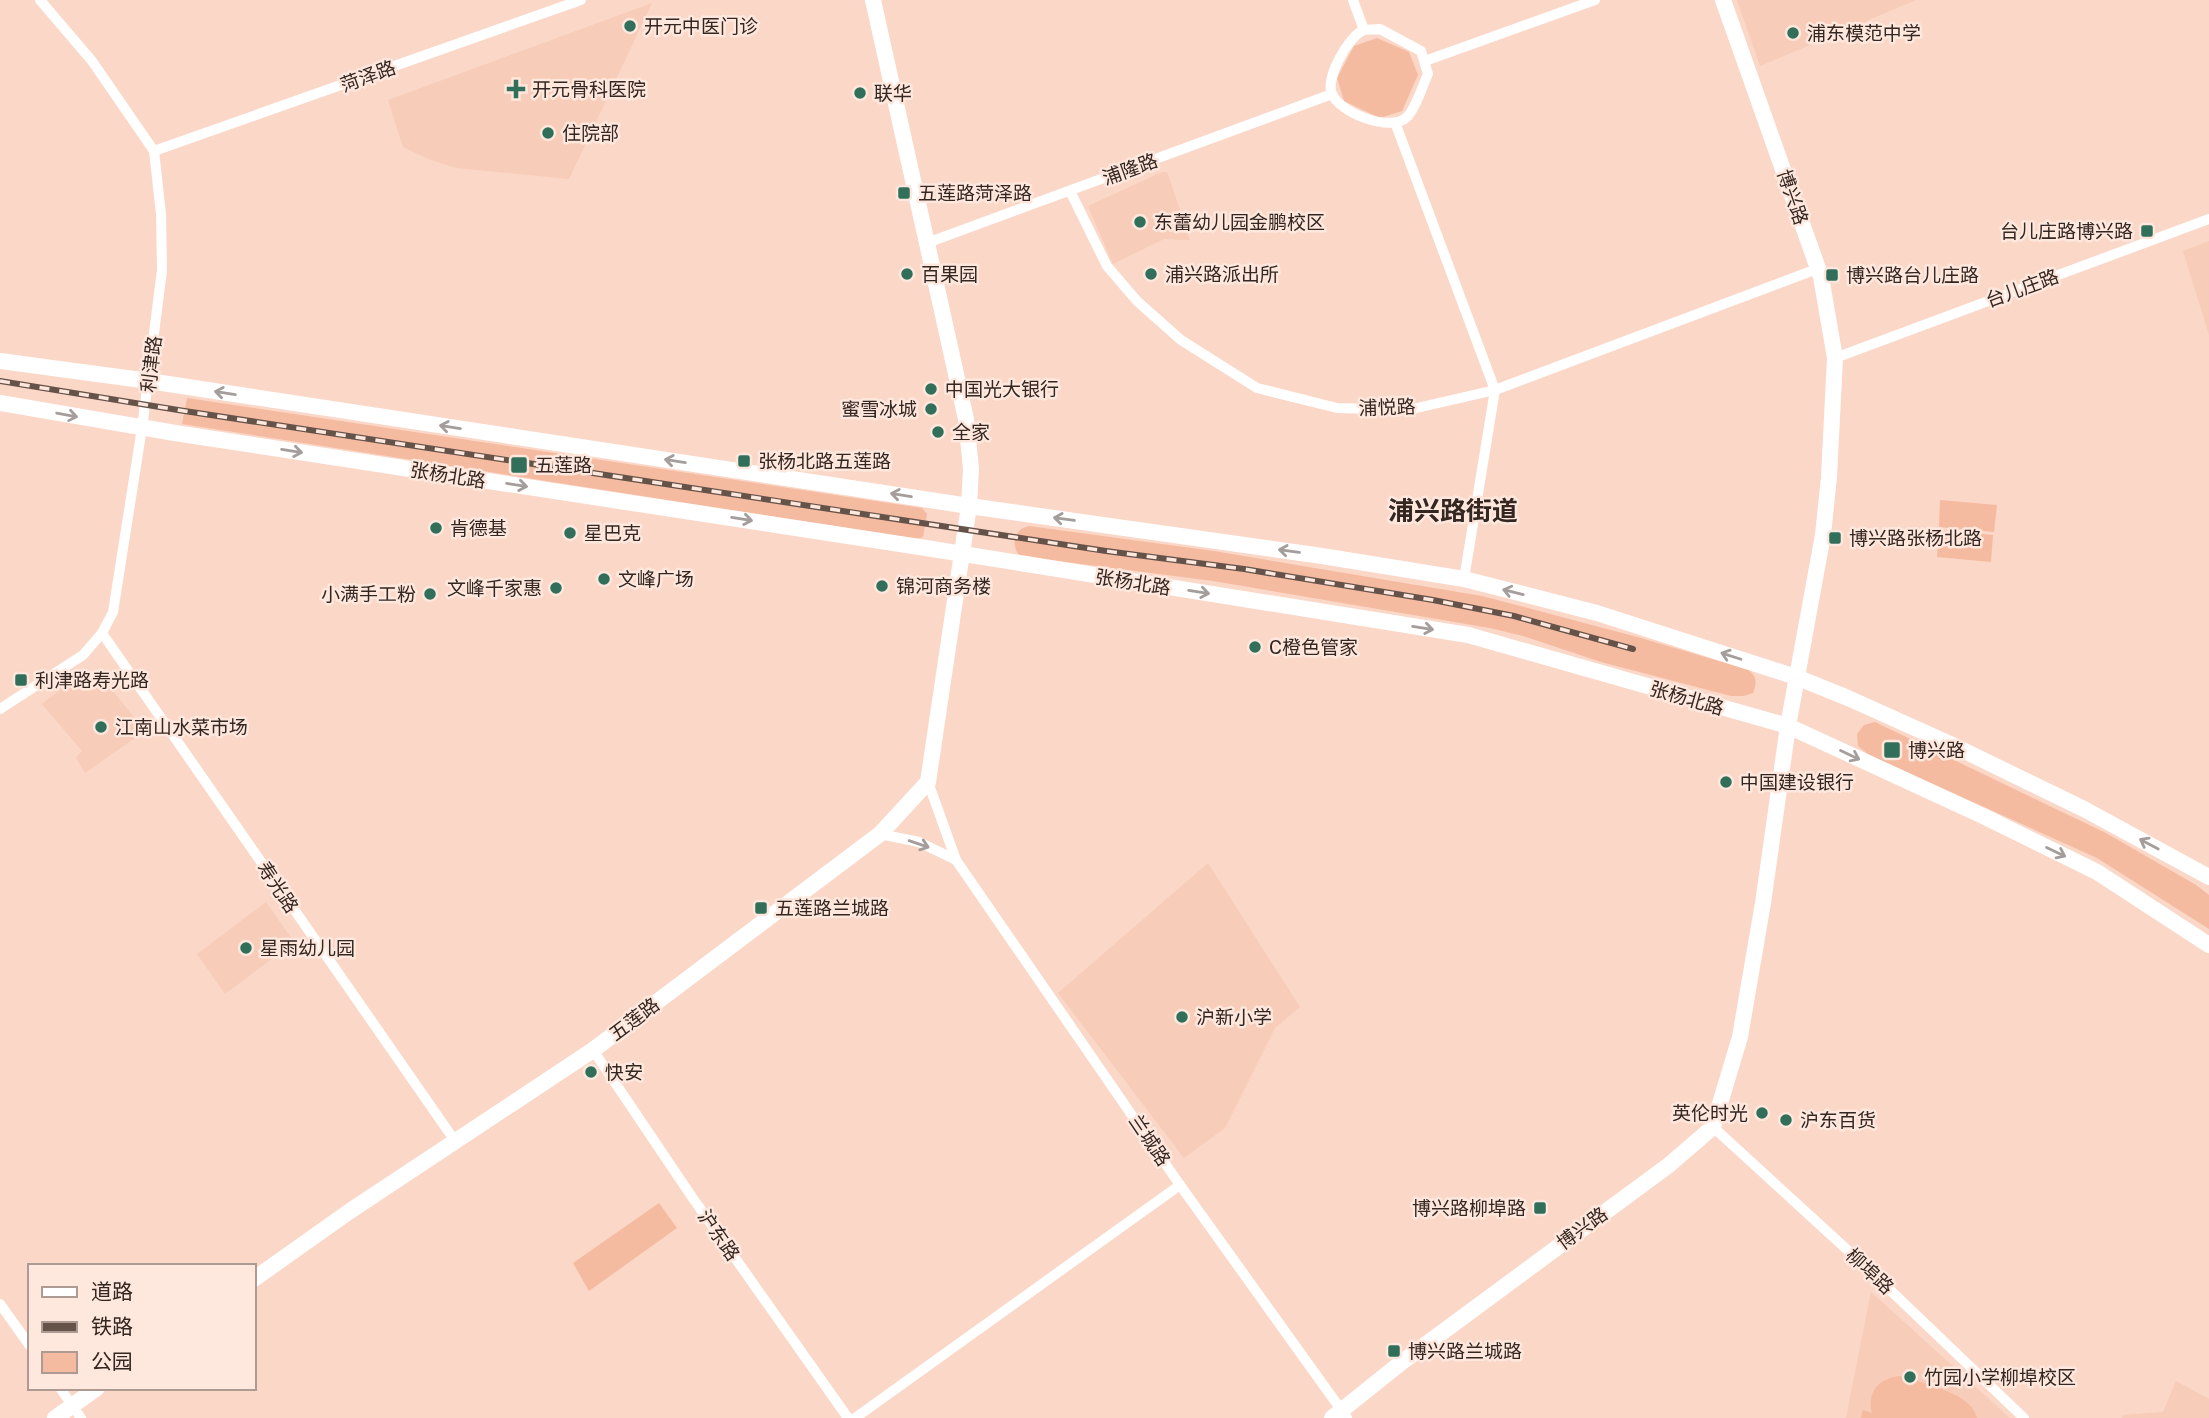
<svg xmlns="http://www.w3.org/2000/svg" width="2209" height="1418" font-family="'Public Sans','Noto Sans SC',sans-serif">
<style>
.built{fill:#f7ccb8}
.green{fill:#f5bba0}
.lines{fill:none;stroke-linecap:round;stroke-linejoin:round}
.street{stroke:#fff;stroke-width:10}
.secondary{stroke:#fff;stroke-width:16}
.rail-casing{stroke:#655249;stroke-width:6}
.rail{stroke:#fee8de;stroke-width:3.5;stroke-dasharray:10;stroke-linecap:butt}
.oneway{stroke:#a49d9b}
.poi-dot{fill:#326f5b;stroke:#fee8de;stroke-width:2.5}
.labels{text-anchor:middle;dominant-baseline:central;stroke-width:5;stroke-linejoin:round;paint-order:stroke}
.poi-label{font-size:19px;fill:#342620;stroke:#fee8de;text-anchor:start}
.street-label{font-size:19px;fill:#342620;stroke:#fee8de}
.district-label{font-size:26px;font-weight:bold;fill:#342620;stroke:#fee8de}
</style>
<rect width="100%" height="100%" fill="#fbd7c7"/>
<g class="built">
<path d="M1737 0H1916L1760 66Z"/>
<path d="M652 3 569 179 456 168 428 159 403 147 388 100Z"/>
<path d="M1162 172H1167L1190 240 1164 239 1113 264 1088 206Z"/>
<path d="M2209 241V335L2183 251Z"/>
<path d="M82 676 104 680 145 731 85 773 76 758 82 751 42 704 74 679Z"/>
<path d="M1208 863 1300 1007 1275 1028 1225 1128 1184 1158 1058 993Z"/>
<path d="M266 902 294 942 225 994 197 954Z"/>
<path d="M1871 1292 2010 1418H1846Z"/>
<path d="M2176 1381 2209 1399V1418H2122L2123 1415 2163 1412Z"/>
</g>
<g class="green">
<path d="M1377 38 1409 52 1418 75 1402 111 1380 118 1344 101 1337 78 1354 46Z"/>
<path d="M187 398 922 508 927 514 923 537 917 539 182 424Z"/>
<path d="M1940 500 1997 505 1994 532 1939 527Z"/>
<path d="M1029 526 1214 551 1482 596 1641 638 1749 670C1757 678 1757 682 1753 693L1744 696H1731L1601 662 1523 636 1490 628 1213 581 1027 557 1018 554C1011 542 1015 529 1029 526Z"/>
<path d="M1939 530 1993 535 1991 562 1937 557Z"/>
<path d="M1875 722 2106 833 2196 885 2209 895V929L2097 858 1869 755 1858 746 1857 734 1864 725Z"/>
<path d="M659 1203 677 1228 589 1291 573 1263Z"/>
<path d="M1899 1376 1906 1377C1928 1385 1972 1394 1977 1418H1861L1863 1410 1872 1413C1867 1392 1878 1379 1899 1376Z"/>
</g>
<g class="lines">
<g class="street">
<path d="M1353 0 1364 30"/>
<path d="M1380 29 1421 51 1428 74C1422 87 1416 108 1407 117 1391 133 1340 113 1332 94 1325 79 1348 36 1364 30 1368 29 1375 30 1380 29Z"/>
<path d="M1425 61 1595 0"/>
<path d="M1396 125 1495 390 1464 579"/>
<path d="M154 151 581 0"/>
<path d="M1070 191 1107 266 1137 301 1181 340 1257 388 1337 408 1408 410 1495 390 1817 269"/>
<path d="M927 243 1332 94"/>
<path d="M1835 358 2209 219"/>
<path d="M102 633 455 1141"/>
<path d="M0 709 83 655 102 633 113 612 142 428 162 270 161 214 154 151 92 61 40 0"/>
<path d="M928 782 956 860 1180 1185 1347 1418"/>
<path d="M880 834 919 842 956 860"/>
<path d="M593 1050 692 1197 848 1418"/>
<path d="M1713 1127 1866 1267 2024 1418"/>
<path d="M0 1304 30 1346"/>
<path d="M60 1388 81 1418"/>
<path d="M855 1418 1180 1185"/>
</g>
<g class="secondary">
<path d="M0 361 149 381 969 506 1322 556 1464 579 1597 613 1796 677 1848 698 1948 743 2084 809 2209 877"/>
<path d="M0 403 175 433 926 548 1468 635 1788 726 1983 816 2097 872 2209 945"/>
<path d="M254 1279 350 1211 593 1050 880 834 928 782 969 506 971 469 966 419 873 0"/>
<path d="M55 1418 97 1388"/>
<path d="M1332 1418 1402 1362 1669 1165 1713 1127 1740 1037 1763 903 1788 726 1823 535 1829 477 1835 358 1821 277 1723 0"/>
</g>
<defs>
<path id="rail" d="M0 381 178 410 1106 551 1244 569 1433 600 1514 616 1633 649"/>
</defs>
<use href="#rail" class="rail-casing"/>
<use href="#rail" class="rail"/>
</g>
<defs><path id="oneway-shaft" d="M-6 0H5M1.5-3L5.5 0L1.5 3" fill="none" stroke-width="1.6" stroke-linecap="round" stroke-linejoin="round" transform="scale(1.75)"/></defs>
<g class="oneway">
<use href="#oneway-shaft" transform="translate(225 393) rotate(-171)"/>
<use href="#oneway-shaft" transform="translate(67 415) rotate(10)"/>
<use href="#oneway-shaft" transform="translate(450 427) rotate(-171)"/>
<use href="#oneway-shaft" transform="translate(292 451) rotate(9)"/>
<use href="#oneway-shaft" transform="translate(675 461) rotate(-171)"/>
<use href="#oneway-shaft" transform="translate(517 485) rotate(9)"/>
<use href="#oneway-shaft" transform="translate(901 495) rotate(-171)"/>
<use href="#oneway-shaft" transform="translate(742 519) rotate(9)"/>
<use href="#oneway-shaft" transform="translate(1064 519) rotate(-172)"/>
<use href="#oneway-shaft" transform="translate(1289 551) rotate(-172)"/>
<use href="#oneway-shaft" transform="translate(1199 592) rotate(9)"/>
<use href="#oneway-shaft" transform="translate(1513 592) rotate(-166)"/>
<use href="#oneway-shaft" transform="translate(1423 628) rotate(9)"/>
<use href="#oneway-shaft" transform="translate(1731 656) rotate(-162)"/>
<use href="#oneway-shaft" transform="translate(1850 755) rotate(25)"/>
<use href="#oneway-shaft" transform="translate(919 844) rotate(19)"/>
<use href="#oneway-shaft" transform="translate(2149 844) rotate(-152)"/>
<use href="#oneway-shaft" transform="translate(2056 852) rotate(26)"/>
</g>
<g class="poi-dot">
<circle cx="630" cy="26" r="7"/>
<circle cx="1793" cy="33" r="7"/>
<path d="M512.5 78.5h7v7h7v7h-7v7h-7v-7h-7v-7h7z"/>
<circle cx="860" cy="93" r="7"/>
<circle cx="548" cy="133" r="7"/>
<rect x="897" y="186" width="14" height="14" rx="3.5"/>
<circle cx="1140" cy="222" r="7"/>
<rect x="2140" y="224" width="14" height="14" rx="3.5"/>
<circle cx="907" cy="274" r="7"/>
<circle cx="1151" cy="274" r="7"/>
<rect x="1825" y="268" width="14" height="14" rx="3.5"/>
<circle cx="931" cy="389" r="7"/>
<circle cx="931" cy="409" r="7"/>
<circle cx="938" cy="432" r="7"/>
<rect x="737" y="454" width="14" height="14" rx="3.5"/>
<rect x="510" y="456" width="18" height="18" rx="3.5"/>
<circle cx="436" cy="528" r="7"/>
<circle cx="570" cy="533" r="7"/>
<rect x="1828" y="531" width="14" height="14" rx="3.5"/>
<circle cx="604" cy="579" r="7"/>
<circle cx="882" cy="586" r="7"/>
<circle cx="556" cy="588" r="7"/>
<circle cx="430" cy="594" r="7"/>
<circle cx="1255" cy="647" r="7"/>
<rect x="14" y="673" width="14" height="14" rx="3.5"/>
<circle cx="101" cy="727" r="7"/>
<rect x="1883" y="741" width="18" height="18" rx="3.5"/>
<circle cx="1726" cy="782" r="7"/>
<rect x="754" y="901" width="14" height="14" rx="3.5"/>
<circle cx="246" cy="948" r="7"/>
<circle cx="1182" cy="1017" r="7"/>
<circle cx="591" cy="1072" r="7"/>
<circle cx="1762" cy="1113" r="7"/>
<circle cx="1786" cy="1120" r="7"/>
<rect x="1533" y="1201" width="14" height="14" rx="3.5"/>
<rect x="1387" y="1344" width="14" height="14" rx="3.5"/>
<circle cx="1910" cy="1377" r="7"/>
</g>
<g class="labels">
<g class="poi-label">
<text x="644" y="26">开元中医门诊</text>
<text x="1807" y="33">浦东模范中学</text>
<text x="532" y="89">开元骨科医院</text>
<text x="874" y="93">联华</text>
<text x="562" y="133">住院部</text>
<text x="918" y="193">五莲路菏泽路</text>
<text x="1154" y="222">东蕾幼儿园金鹏校区</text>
<text x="2133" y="231" text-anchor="end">台儿庄路博兴路</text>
<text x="921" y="274">百果园</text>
<text x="1165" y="274">浦兴路派出所</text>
<text x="1846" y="275">博兴路台儿庄路</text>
<text x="945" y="389">中国光大银行</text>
<text x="917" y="409" text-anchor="end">蜜雪冰城</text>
<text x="952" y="432">全家</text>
<text x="758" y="461">张杨北路五莲路</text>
<text x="535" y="465">五莲路</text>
<text x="450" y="528">肯德基</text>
<text x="584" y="533">星巴克</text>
<text x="1849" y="538">博兴路张杨北路</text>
<text x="618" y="579">文峰广场</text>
<text x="896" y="586">锦河商务楼</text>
<text x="542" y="588" text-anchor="end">文峰千家惠</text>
<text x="416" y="594" text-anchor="end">小满手工粉</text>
<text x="1269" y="647">C橙色管家</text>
<text x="35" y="680">利津路寿光路</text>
<text x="115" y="727">江南山水菜市场</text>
<text x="1908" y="750">博兴路</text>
<text x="1740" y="782">中国建设银行</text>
<text x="775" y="908">五莲路兰城路</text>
<text x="260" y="948">星雨幼儿园</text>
<text x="1196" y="1017">沪新小学</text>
<text x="605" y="1072">快安</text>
<text x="1748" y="1113" text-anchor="end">英伦时光</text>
<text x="1800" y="1120">沪东百货</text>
<text x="1526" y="1208" text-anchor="end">博兴路柳埠路</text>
<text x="1408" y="1351">博兴路兰城路</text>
<text x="1924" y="1377">竹园小学柳埠校区</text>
</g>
<g class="street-label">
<text transform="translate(368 76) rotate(-20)">菏泽路</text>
<text transform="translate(1130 169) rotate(-20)">浦隆路</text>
<text transform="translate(1793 197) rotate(71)">博兴路</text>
<text transform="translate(2022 288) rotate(-20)">台儿庄路</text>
<text transform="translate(151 364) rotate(-83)">利津路</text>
<text transform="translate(1387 407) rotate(-2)">浦悦路</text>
<text transform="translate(448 475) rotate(9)">张杨北路</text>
<text transform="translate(1133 582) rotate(9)">张杨北路</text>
<text transform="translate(1687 698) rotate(16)">张杨北路</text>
<text transform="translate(278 887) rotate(56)">寿光路</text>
<text transform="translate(634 1019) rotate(-37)">五莲路</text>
<text transform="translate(1150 1140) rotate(56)">兰城路</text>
<text transform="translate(1582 1228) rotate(-36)">博兴路</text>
<text transform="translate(719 1235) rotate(55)">沪东路</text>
<text transform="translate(1870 1271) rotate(43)">柳埠路</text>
</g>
<g class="district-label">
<text x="1453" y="510">浦兴路街道</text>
</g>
</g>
<rect x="28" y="1264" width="228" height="126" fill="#fee8de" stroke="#ad9a92" stroke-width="2"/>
<rect x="42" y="1287" width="35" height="10" fill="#ffffff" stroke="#ad9a92" stroke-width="2"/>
<text x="91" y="1299" font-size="21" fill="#342620">道路</text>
<rect x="42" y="1322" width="35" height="10" fill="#655249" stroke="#ad9a92" stroke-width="2"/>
<text x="91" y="1334" font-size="21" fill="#342620">铁路</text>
<rect x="42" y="1352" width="35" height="21" fill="#f5bba0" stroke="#ad9a92" stroke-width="2"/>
<text x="91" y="1369" font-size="21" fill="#342620">公园</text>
</svg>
